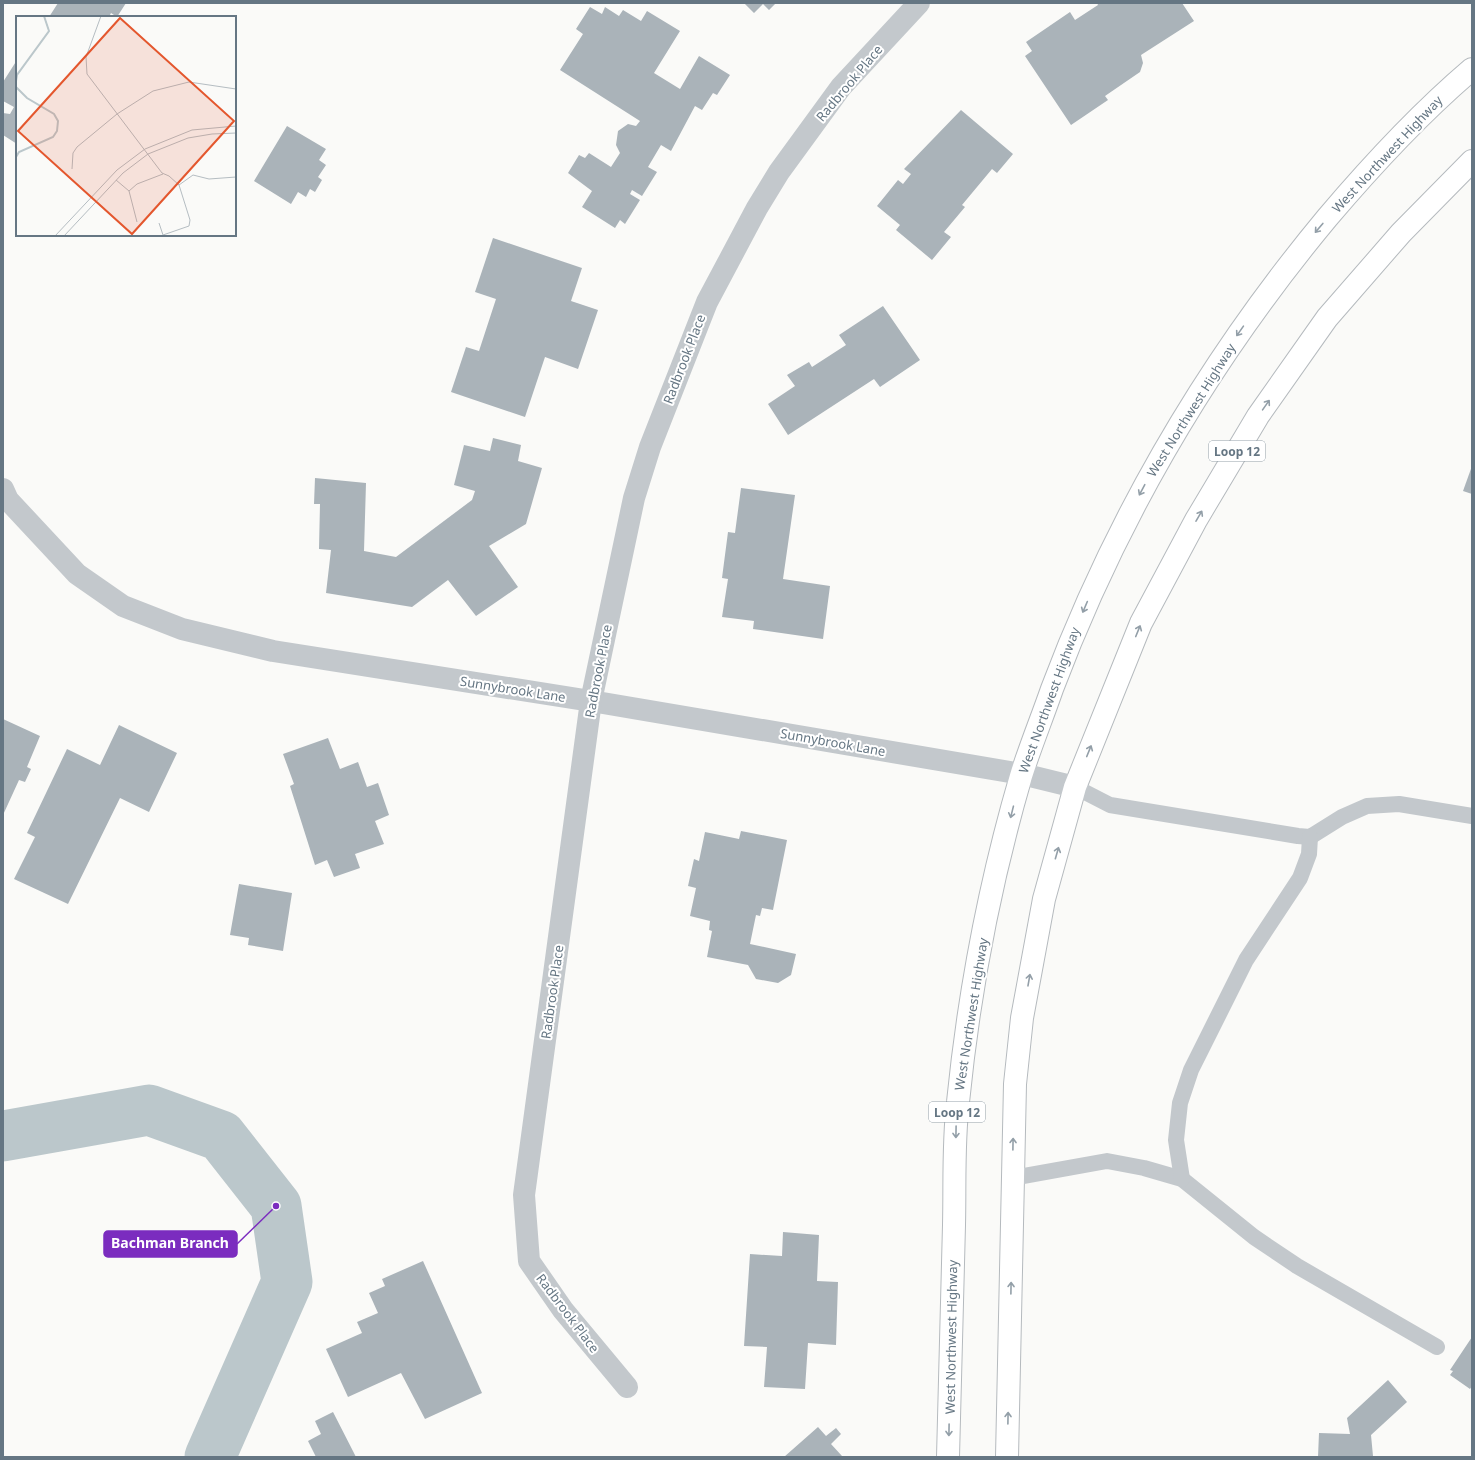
<svg xmlns="http://www.w3.org/2000/svg" width="1475" height="1460" font-family="'Noto Sans',sans-serif">
<style>
.lines{fill:none;stroke-linecap:round;stroke-linejoin:round}
.river{stroke:#bbc7cb;stroke-width:51}
.building{fill:#aab3b9}
.primary-casing{stroke:#b5babe;stroke-width:24}
.service{stroke:#c3c8cc;stroke-width:16}
.minor{stroke:#c3c8cc;stroke-width:22}
.primary{stroke:#fff;stroke-width:22}
.oneway{stroke:#939fa8}
.labels{text-anchor:middle;dominant-baseline:central;stroke-width:4;stroke-linejoin:round;paint-order:stroke}
.shield{fill:#fff;stroke:#939fa8;stroke-width:1}
.shield-label{font-size:12px;font-weight:bold;fill:#657683}
.street-label{font-size:13px;fill:#657683;stroke:#fff}
.inset-river{fill:none;stroke:#bbc7cb;stroke-width:2}
.inset-road{fill:none;stroke:#b5bdc2;stroke-width:1}
.view{fill:#e4572e;fill-opacity:0.15;stroke:#e4572e;stroke-width:2}
.inset-edge{fill:none;stroke:#657683;stroke-width:2}
.leader{fill:none;stroke:#7b2cbf;stroke-width:1.5}
.callout-dot{fill:#7b2cbf;stroke:#fff;stroke-width:1.5}
.callout{fill:#7b2cbf;stroke:#7b2cbf;stroke-width:1.5}
.callout-label{font-size:14px;text-anchor:middle;font-weight:bold;fill:#fff}
</style>
<rect width="100%" height="100%" fill="#fafaf8"/>
<g class="lines">
<path class="river" d="M3 1136 149 1110 221 1136 276 1206 287 1282 210 1457"/>
</g>
<g class="building">
<path d="M58 3H126L117 17 111 13 109 17H49Z"/>
<path d="M744 3H776L769 10 763 4 754 13Z"/>
<path d="M1097 3H1182L1194 21 1141 55 1143 63 1140 72 1105 96 1108 100 1071 125 1025 56 1032 51 1026 42 1070 12 1075 20 1098 5Z"/>
<path d="M590 7 602 14 605 7 619 16 623 10 641 21 647 11 680 31 654 73 680 89 699 56 730 75 717 95 713 93 702 110 695 106 671 151 661 145 648 167 657 172 642 196 632 190 630 194 640 200 625 224 620 220 615 228 582 207 592 191 568 173 579 155 585 158 589 153 611 167 620 153 616 145 618 131 628 124 636 126 640 121 560 70 583 34 576 29Z"/>
<path d="M17 60V144L3 135V113L10 114 14 107 3 101V82Z"/>
<path d="M961 110 1013 154 997 173 992 169 962 205 965 207 944 232 951 237 932 260 896 230 900 225 877 206 898 180 903 184 911 174 904 169Z"/>
<path d="M287 126 326 149 319 160 326 165 318 177 322 180 315 192 310 189 306 197 298 192 291 204 254 181Z"/>
<path d="M493 238 582 268 571 301 598 310 578 369 545 357 525 417 451 392 466 347 479 351 496 299 475 292Z"/>
<path d="M883 306 920 360 880 387 874 379 788 435 768 404 795 386 787 375 809 362 812 367 846 345 839 335Z"/>
<path d="M493 438 521 445 518 461 542 468 526 524 489 546 518 587 476 616 448 580 412 607 326 593 331 550 319 549 320 504H314L315 478 366 483 364 551 396 557 472 500 475 491 454 485 464 445 490 451Z"/>
<path d="M1472 466V494L1463 491Z"/>
<path d="M741 488 795 495 783 579 830 586 823 639 753 629 754 621 722 617 728 579 722 578 728 532 735 533Z"/>
<path d="M3 719 40 736 27 767 31 769 25 782 19 780 3 815Z"/>
<path d="M119 725 177 753 149 812 120 798 68 904 14 879 35 837 27 833 67 749 100 765Z"/>
<path d="M328 738 340 769 358 762 367 787 378 783 389 815 375 821 384 844 355 854 360 868 334 877 327 860 315 865 290 786 294 784 283 754Z"/>
<path d="M741 831 787 840 773 910 762 908 760 916 756 915 750 944 796 954 791 975 778 983 756 979 748 965 707 957 712 931 709 930 710 921 690 916 696 888 688 886 694 859 699 861 705 832 739 839Z"/>
<path d="M239 884 292 893 283 951 248 945 249 938 230 935Z"/>
<path d="M783 1232 819 1235 817 1281 838 1282 836 1345 808 1343 805 1389 764 1387 767 1347 744 1346 750 1254 782 1256Z"/>
<path d="M423 1261 482 1393 425 1419 401 1373 348 1397 326 1349 362 1333 357 1322 378 1313 369 1293 385 1286 382 1279Z"/>
<path d="M1472 1337V1386L1470 1389 1450 1375 1453 1371 1450 1370Z"/>
<path d="M1388 1380 1407 1402 1371 1435 1373 1456 1376 1457H1318L1319 1433 1350 1434 1347 1418Z"/>
<path d="M333 1412 356 1457H316L308 1441 321 1434 315 1421Z"/>
<path d="M818 1427 826 1436 836 1428 841 1434 831 1444 842 1456 840 1457H784Z"/>
</g>
<g class="lines">
<defs>
<g id="primary">
<path d="M948 1457C950 1380 952 1303 954 1225 955 1185 953 1142 958 1102 969 992 990 882 1021 776 1030 747 1042 718 1052 689 1117 516 1209 360 1327 218 1372 165 1419 114 1472 69"/>
<path d="M1007 1457 1015 1084 1022 1018 1044 899 1075 787 1141 623 1196 520 1258 416 1327 318 1401 233 1472 161"/>
</g>
</defs>
<use href="#primary" class="primary-casing"/>
<g class="service">
<path d="M1075 787 1110 805 1298 836 1310 837 1342 817 1367 806 1399 804 1472 816"/>
<path d="M1013 1178 1107 1161 1144 1168 1182 1179 1254 1237 1297 1266 1437 1347"/>
<path d="M1182 1179 1176 1140 1180 1103 1191 1070 1246 960 1300 878 1309 854 1310 837"/>
</g>
<g class="minor">
<path d="M3 489 8 500 77 574 123 606 182 629 273 651 591 701 1022 774 1075 787"/>
<path d="M627 1387 563 1310 529 1261 524 1195 591 701 634 498 650 447 707 302 757 208 779 172 841 87 919 3"/>
</g>
<use href="#primary" class="primary"/>
</g>
<defs><path id="oneway-shaft" d="M-6 0H5M1.5-3L5.5 0L1.5 3" fill="none" stroke-width="1.6" stroke-linecap="round" stroke-linejoin="round"/></defs>
<g class="oneway">
<use href="#oneway-shaft" transform="translate(1319 228) rotate(130)"/>
<use href="#oneway-shaft" transform="translate(1240 331) rotate(125)"/>
<use href="#oneway-shaft" transform="translate(1266 405) rotate(-55)"/>
<use href="#oneway-shaft" transform="translate(1142 490) rotate(118)"/>
<use href="#oneway-shaft" transform="translate(1199 516) rotate(-60)"/>
<use href="#oneway-shaft" transform="translate(1085 607) rotate(113)"/>
<use href="#oneway-shaft" transform="translate(1138 631) rotate(-68)"/>
<use href="#oneway-shaft" transform="translate(1089 751) rotate(-68)"/>
<use href="#oneway-shaft" transform="translate(1012 812) rotate(104)"/>
<use href="#oneway-shaft" transform="translate(1057 853) rotate(-74)"/>
<use href="#oneway-shaft" transform="translate(1029 980) rotate(-80)"/>
<use href="#oneway-shaft" transform="translate(956 1132) rotate(91)"/>
<use href="#oneway-shaft" transform="translate(1013 1144) rotate(-89)"/>
<use href="#oneway-shaft" transform="translate(1011 1288) rotate(-89)"/>
<use href="#oneway-shaft" transform="translate(1008 1418) rotate(-89)"/>
<use href="#oneway-shaft" transform="translate(949 1430) rotate(91)"/>
</g>
<g class="labels">
<g class="shield">
<rect x="1209" y="441" width="56" height="20" rx="3"/>
<rect x="929" y="1102" width="56" height="20" rx="3"/>
</g>
<g class="shield-label">
<text x="1237" y="451">Loop 12</text>
<text x="957" y="1112">Loop 12</text>
</g>
<g class="street-label">
<text transform="translate(849 83) rotate(-50)">Radbrook Place</text>
<text transform="translate(1387 154) rotate(-47)">West Northwest Highway</text>
<text transform="translate(684 359) rotate(-69)">Radbrook Place</text>
<text transform="translate(1191 410) rotate(-58)">West Northwest Highway</text>
<text transform="translate(598 671) rotate(-79)">Radbrook Place</text>
<text transform="translate(513 689) rotate(9)">Sunnybrook Lane</text>
<text transform="translate(1049 700) rotate(-70)">West Northwest Highway</text>
<text transform="translate(833 742) rotate(10)">Sunnybrook Lane</text>
<text transform="translate(552 992) rotate(-82)">Radbrook Place</text>
<text transform="translate(971 1014) rotate(-81)">West Northwest Highway</text>
<text transform="translate(568 1313) rotate(53)">Radbrook Place</text>
<text transform="translate(951 1337) rotate(-89)">West Northwest Highway</text>
</g>
</g>
<g transform="translate(16 16)">
<rect width="220" height="220" fill="#fafaf8"/>
<path class="inset-river" d="M0 65 1 59 33 15 28 0M0 71 11 82 38 98 42 105 41 115 37 121 3 136 0 141"/>
<path class="inset-road" d="M85 0 70 41 71 58 146 157 153 160 163 169 177 159 193 163 220 161M56 153 57 137 61 131 101 98 137 75 173 66 220 73M100 164 113 175 121 206M113 175 121 168 147 158M143 207 147 219 173 210 174 204 163 169M39 220 101 154 129 133 176 114 220 110M48 220 107 157 132 138 172 122 196 118 220 117"/>
<path class="view" d="M104 2 218 105 116 218 2 115Z"/>
<rect width="220" height="220" class="inset-edge"/>
</g>
<path class="leader" d="M276 1206L237 1244"/>
<circle class="callout-dot" cx="276" cy="1206" r="4"/>
<rect class="callout" x="104" y="1231" width="133" height="26" rx="4"/>
<g class="callout-label">
<text x="170" y="1248">Bachman Branch</text>
</g>
<rect width="1475" height="1460" fill="none" stroke="#657683" stroke-width="8"/>
</svg>
